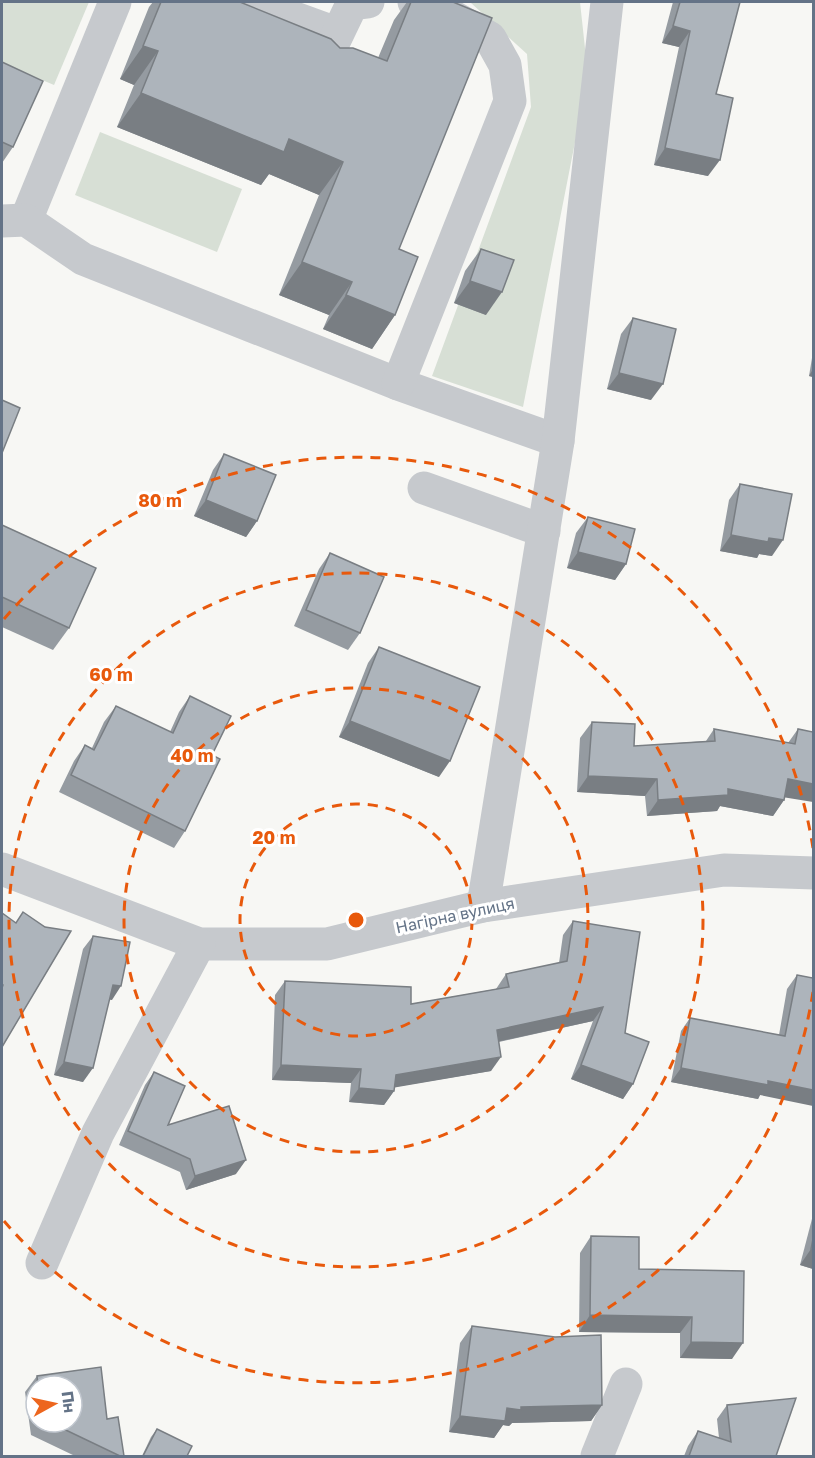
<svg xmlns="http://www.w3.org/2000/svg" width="815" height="1458" font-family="'Golos Text',sans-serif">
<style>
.green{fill:#d7dfd5}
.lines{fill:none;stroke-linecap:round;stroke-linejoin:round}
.minor{stroke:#c6c9cd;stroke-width:33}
.wall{fill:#959ba1;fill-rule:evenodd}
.shaded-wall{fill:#797e83}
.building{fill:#adb4bb;stroke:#797e83;stroke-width:1.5}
.ring{fill:none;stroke:#e8590c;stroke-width:3;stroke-dasharray:10 8}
.labels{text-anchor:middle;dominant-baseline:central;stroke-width:6;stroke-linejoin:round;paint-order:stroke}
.street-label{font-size:16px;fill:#647387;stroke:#fff}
.centre{fill:#e8590c;stroke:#fff;stroke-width:3}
.ring-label{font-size:18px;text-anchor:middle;font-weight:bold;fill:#e8590c;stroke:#fff;stroke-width:6;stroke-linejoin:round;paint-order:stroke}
</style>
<rect width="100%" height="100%" fill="#f7f7f4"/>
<g class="green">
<path d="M2 2H89L54 85 2 63Z"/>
<path d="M465 2H580L588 76 523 407 432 376 531 107 527 54 471 3Z"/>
<path d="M100 132 242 189 217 252 75 195Z"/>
</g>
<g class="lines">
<g class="minor">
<path d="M251 2 336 33"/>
<path d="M328 54 352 4 368 2"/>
<path d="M26 220 115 2"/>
<path d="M2 221 26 220 83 259 398 384 558 441"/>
<path d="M398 384 510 101 505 65 490 38 431 4 414 2"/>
<path d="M424 488 544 531"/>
<path d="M2 869 199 944H327L483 906 724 870 814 873"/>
<path d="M483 906 558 441 607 2"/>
<path d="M42 1263 98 1133 199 944"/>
<path d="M597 1456 626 1384"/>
</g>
</g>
<g class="wall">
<path d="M153 2H240L340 48 378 58 394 20 407 2H453L399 249 395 315 372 349 323 329 329 315 279 295 319 195 269 174 261 185 117 127 134 85 120 79 149 7Z"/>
<path d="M673 2H740L716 94 708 176 654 165 679 47 662 43Z"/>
<path d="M2 62 13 147 2 163Z"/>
<path d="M481 249 486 315 454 303 465 271Z"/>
<path d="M633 318 651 400 607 389 621 334Z"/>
<path d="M813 352V377L809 376Z"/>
<path d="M224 454 257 521 246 537 194 516 213 470Z"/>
<path d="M740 484 772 556 759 554 757 558 720 551 729 500Z"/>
<path d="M588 517 626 564 615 580 567 568 576 533Z"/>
<path d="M2 526 69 628 53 650 2 627Z"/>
<path d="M330 553 360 633 348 650 294 626 319 569Z"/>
<path d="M379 647 439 777 339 737 368 663Z"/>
<path d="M190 696 212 755 185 831 174 848 59 792 74 761 85 745 92 748 104 722 116 706 170 732 179 712Z"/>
<path d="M592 722 634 746 706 741 714 729 788 743 798 729 784 800 773 816 720 806 717 811 647 816 645 796 577 792 580 738Z"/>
<path d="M573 921 625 1033 633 1084 623 1099 571 1079 593 1021 499 1042 491 1071 394 1087V1091L384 1105 349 1102 351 1083 272 1080 275 995 285 981 411 1004 496 989 506 974 559 963 563 935Z"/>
<path d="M93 936 112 1000 109 999 83 1082 54 1075 83 949Z"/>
<path d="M797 975 813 978 760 1095 758 1099 671 1082 681 1031 690 1018 779 1035 787 989Z"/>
<path d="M154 1072 168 1125 236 1174 186 1190 180 1172 119 1145 145 1085Z"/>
<path d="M813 1215V1269L800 1265Z"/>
<path d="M591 1236 639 1269 744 1271 732 1359 680 1358V1333L579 1332 580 1253Z"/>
<path d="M472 1326 602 1405 591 1421 512 1423 509 1426 503 1425 494 1438 449 1432 460 1343Z"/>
<path d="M101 1367 107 1419 118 1417 124 1456H75L31 1435 25 1392 37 1376ZM36 1386H72V1422H36Z"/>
<path d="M727 1405 776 1456H684L688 1446 698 1431 719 1438 717 1419Z"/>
<path d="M157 1429 187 1456H142L151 1437Z"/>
</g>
<g class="shaded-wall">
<path d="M673 26 690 31 679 47 662 43Z"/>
<path d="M143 46 158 51 134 85 120 79Z"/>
<path d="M141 93 289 139 343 162 319 195 269 174 261 185 117 127Z"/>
<path d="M665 148 720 160 708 176 654 165Z"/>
<path d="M302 262 352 282 329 315 279 295Z"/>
<path d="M470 281 502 292 486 315 454 303Z"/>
<path d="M346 295 395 315 372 349 323 329Z"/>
<path d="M813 369V377L809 376Z"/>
<path d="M619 373 663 384 651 400 607 389Z"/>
<path d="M206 500 257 521 246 537 194 516Z"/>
<path d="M731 535 769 538 783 540 772 556 759 554 757 558 720 551Z"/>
<path d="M578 552 626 564 615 580 567 568Z"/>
<path d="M350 721 450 761 439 777 339 737Z"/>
<path d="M588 776 657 779 645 796 577 792Z"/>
<path d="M788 779 813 784V802L776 796Z"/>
<path d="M728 789 784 800 773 816 720 806 717 811 647 816 658 800Z"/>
<path d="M113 985 121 986 112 1000 103 998Z"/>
<path d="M603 1007 593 1021 487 1044 497 1030Z"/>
<path d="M501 1057 491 1071 386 1089 396 1075Z"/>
<path d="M64 1062 93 1068 83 1082 54 1075Z"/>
<path d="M281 1065 361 1069 351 1083 272 1080Z"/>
<path d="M581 1065 633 1084 623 1099 571 1079Z"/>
<path d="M681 1068 768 1081 813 1090V1106L760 1095 758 1099 671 1082Z"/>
<path d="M359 1088 394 1091 384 1105 349 1102Z"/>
<path d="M246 1160 236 1174 186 1190 195 1176Z"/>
<path d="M811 1249 813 1250V1269L800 1265Z"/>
<path d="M590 1315 692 1317 680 1333 579 1332Z"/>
<path d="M691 1342 743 1343 732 1359 680 1358Z"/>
<path d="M602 1405 591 1421 512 1423 509 1426 503 1425 494 1438 449 1432 460 1416 521 1407Z"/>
</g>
<g class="building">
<path d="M161 2H240L331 39 340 48H353L387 61 411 2H453L492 18 399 249 418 257 395 315 346 295 352 282 302 262 343 162 289 139 284 152 141 93 158 51 143 46Z"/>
<path d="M680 2H740L716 94 733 98 720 160 665 148 690 31 673 26Z"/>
<path d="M2 62 43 81 13 147 2 142Z"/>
<path d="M481 249 514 260 502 292 470 281Z"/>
<path d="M633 318 676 329 663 384 619 373Z"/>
<path d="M2 400 20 408 2 453Z"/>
<path d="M224 454 276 475 257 521 206 500Z"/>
<path d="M740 484 792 494 783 540 769 538 768 542 731 535Z"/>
<path d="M588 517 635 529 626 564 578 552Z"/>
<path d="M2 525 96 568 69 628 2 597Z"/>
<path d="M330 553 384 577 360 633 306 610Z"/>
<path d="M379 647 480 687 450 761 350 721Z"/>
<path d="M190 696 231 716 212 755 220 759 185 831 71 775 85 745 94 750 116 706 173 733Z"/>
<path d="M592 722 635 724 634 746 715 741 714 729 795 744 798 729 813 732V784L788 779 784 800 728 789V795L658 800 657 779 588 776Z"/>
<path d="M23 912 45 927 71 931 2 1047V988L3 985 2 984V913L16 923Z"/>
<path d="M573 921 640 932 625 1033 649 1042 633 1084 581 1065 603 1007 497 1030 501 1057 396 1075 394 1091 359 1088 361 1069 281 1065 285 981 411 987V1004L509 987 506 974 567 961Z"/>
<path d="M93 936 130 942 121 986 113 985 93 1068 64 1062Z"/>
<path d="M797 975 813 978V1090L768 1081V1085L681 1068 690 1018 785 1036Z"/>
<path d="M154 1072 185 1086 168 1125 229 1106 246 1160 195 1176 190 1159 128 1131Z"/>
<path d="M591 1236 639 1237V1269L744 1271 743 1343 691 1342 692 1317 590 1315Z"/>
<path d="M813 1239V1250L811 1249Z"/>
<path d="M472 1326 555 1337 601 1335 602 1405 521 1407V1410L507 1408 505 1421 460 1416Z"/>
<path d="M101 1367 107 1419 118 1417 124 1456H120L49 1422H72V1386H38L37 1376Z"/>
<path d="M796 1398 776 1456H689L698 1431 731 1442 727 1405Z"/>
<path d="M157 1429 192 1446 187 1456H143Z"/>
</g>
<g class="ring">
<circle cx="356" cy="920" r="116"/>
<circle cx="356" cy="920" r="232"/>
<circle cx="356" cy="920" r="347"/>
<path d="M813 992A463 463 0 0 1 4 1221M4 619A463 463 0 0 1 813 848"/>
</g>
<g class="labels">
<g class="street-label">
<text transform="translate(455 915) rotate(-12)">Нагірна вулиця</text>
</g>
</g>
<circle cx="356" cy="920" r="9" class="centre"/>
<g class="ring-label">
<text x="160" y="507">80 m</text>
<text x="111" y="681">60 m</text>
<text x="192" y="762">40 m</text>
<text x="274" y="844">20 m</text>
</g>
<rect width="815" height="1458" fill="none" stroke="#647387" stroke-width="6"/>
<g transform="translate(54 1404) rotate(82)"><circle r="28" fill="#ffffff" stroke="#c1c7cf" stroke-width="1.5"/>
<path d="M0-4.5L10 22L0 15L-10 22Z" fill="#ed661e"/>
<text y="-9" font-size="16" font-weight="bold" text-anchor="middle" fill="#647387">Пн</text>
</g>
</svg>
